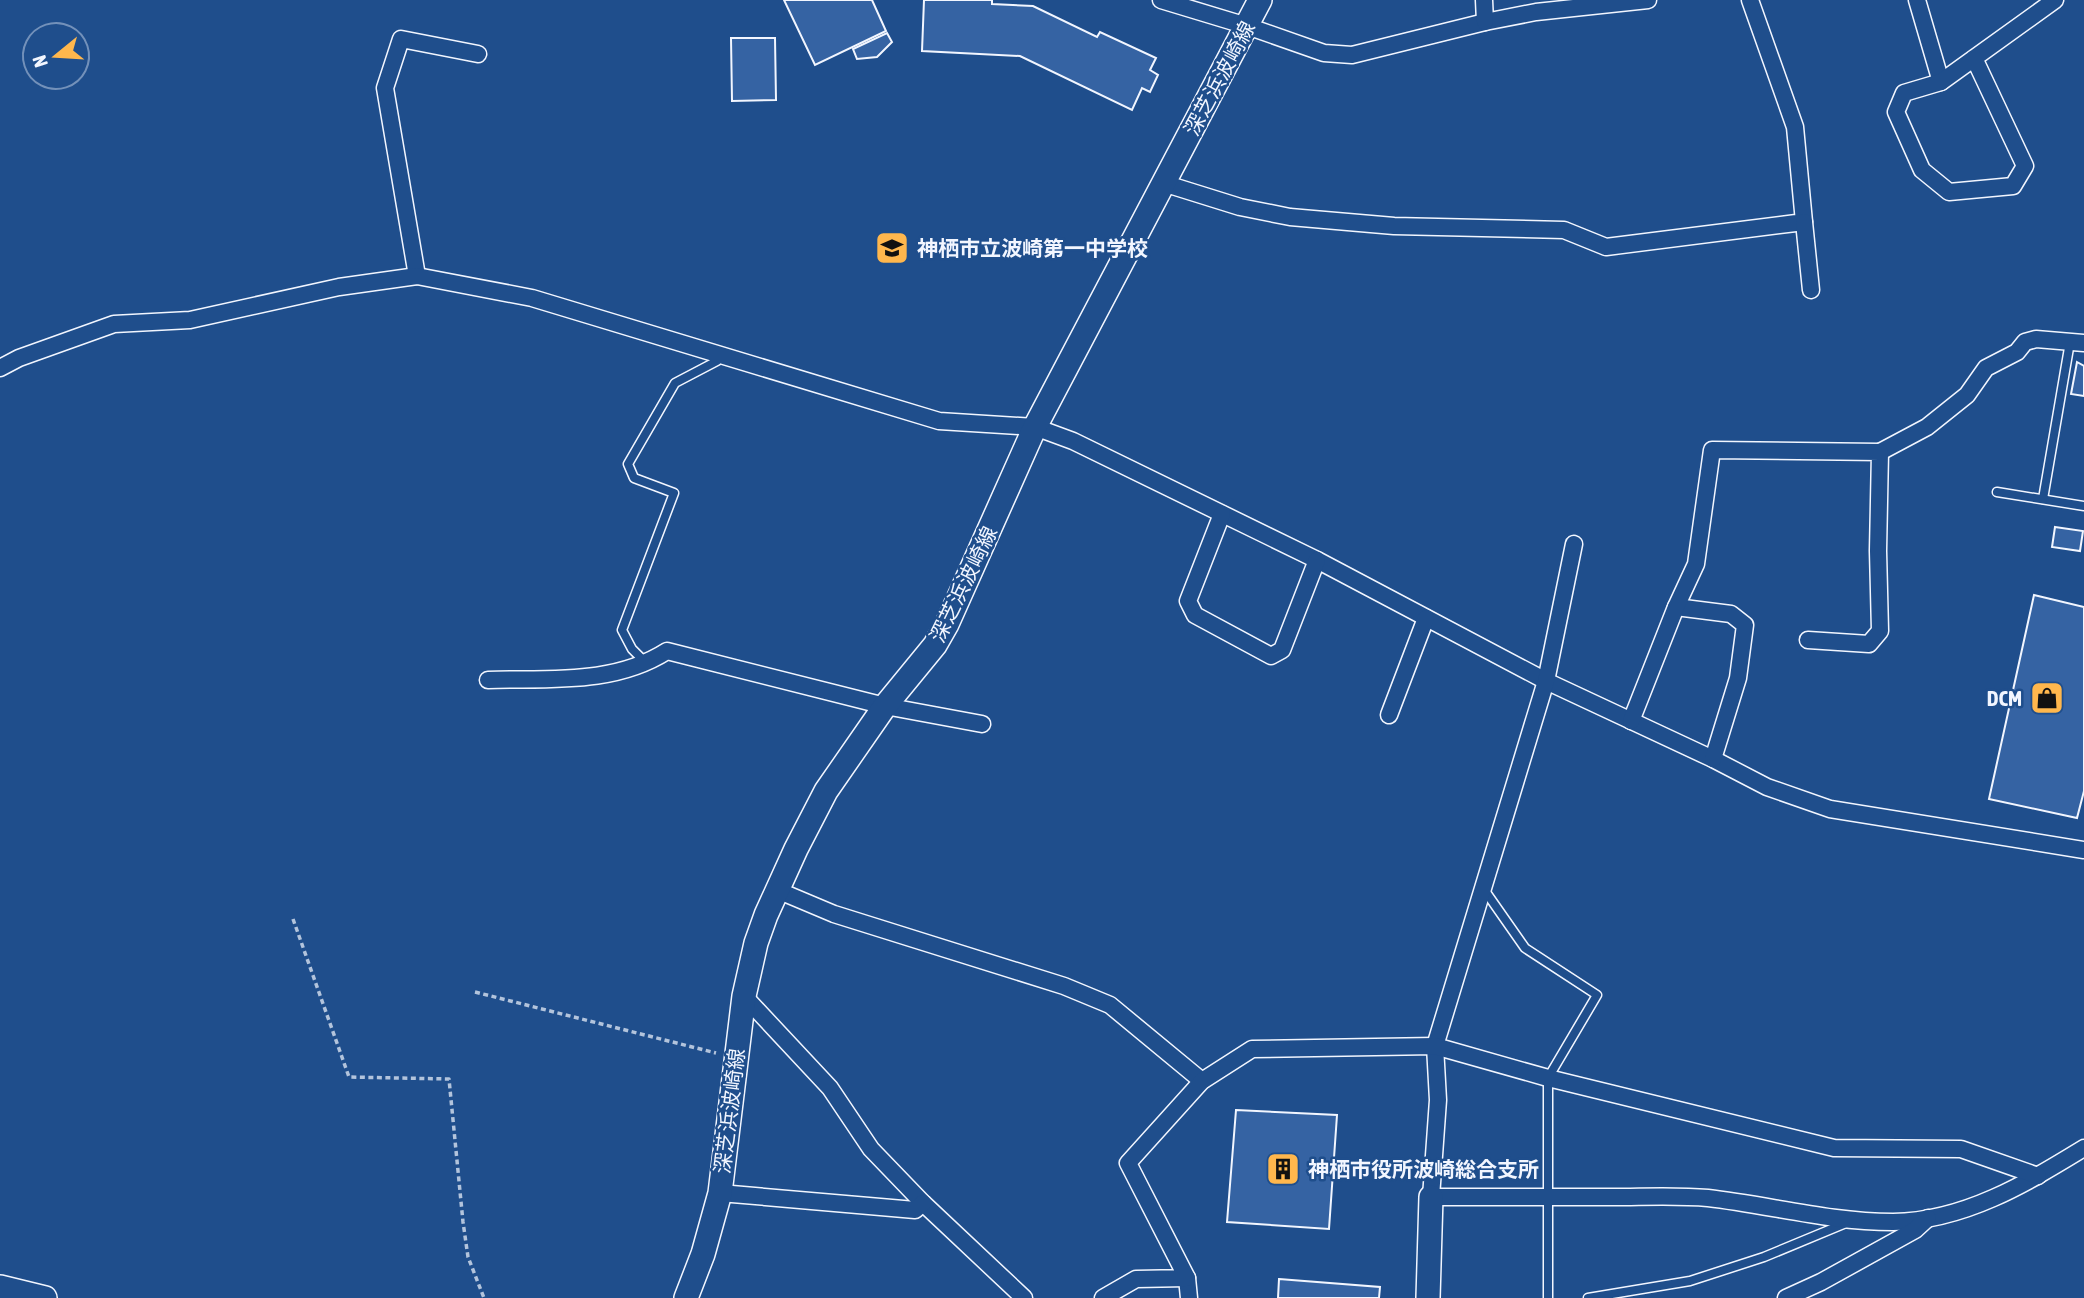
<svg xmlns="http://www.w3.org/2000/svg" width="2084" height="1298" font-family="'Asap Condensed','Noto Sans JP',sans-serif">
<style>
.building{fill:#3563a3;stroke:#f2f6ff;stroke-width:2}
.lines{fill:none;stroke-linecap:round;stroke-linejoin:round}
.lane-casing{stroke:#f2f6ff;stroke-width:11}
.street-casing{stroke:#f2f6ff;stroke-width:19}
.secondary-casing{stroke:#f2f6ff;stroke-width:26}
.path{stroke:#b3c4dc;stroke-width:3.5;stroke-dasharray:5 3.5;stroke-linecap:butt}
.lane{stroke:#1f4e8c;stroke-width:8}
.street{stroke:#1f4e8c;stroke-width:16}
.secondary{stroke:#1f4e8c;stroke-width:23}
.labels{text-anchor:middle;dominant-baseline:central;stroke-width:5;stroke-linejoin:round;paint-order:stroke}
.street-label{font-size:21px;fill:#f2f6ff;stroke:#1f4e8c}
.poi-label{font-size:21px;font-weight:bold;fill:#f2f6ff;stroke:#1f4e8c;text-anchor:start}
</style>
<rect width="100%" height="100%" fill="#1f4e8c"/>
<g class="building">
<path d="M784 0H872L886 31 815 65Z"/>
<path d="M924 0H992V4L1033 6 1097 37 1100 32 1156 58 1150 70 1158 75 1150 92 1142 88 1132 110 1020 56 922 51Z"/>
<path d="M887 33 892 42 877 57 857 59 853 49Z"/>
<path d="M731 38H775L776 100 732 101Z"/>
<path d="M2077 362 2084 366V396L2071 394Z"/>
<path d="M2055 527 2083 531 2080 551 2052 547Z"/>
<path d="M2034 595 2084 607V791L2077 818 1989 799Z"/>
<path d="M1236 1110 1337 1115 1329 1229 1227 1222Z"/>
<path d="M1279 1279 1380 1287 1379 1298H1278Z"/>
</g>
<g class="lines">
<defs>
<g id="lane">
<path d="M1997 492 2084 506"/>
<path d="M2043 499 2070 342"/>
<path d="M647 664 632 649 622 630 674 493 634 478 628 464 675 383 717 361 720 355"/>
<path d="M1483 888 1525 948 1597 995 1548 1078V1298"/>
<path d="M1588 1298 1690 1281 1764 1257 1846 1223"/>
</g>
<g id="street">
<path d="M1161 0 1247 26 1324 53 1352 55 1485 22 1536 12 1648 0"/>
<path d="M1484 0 1485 22"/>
<path d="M1917 0 1941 82"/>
<path d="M1974 58 2025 166 2013 186 1949 192 1922 170 1896 112 1904 93 1941 82 2055 0"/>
<path d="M1163 183 1240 207 1290 217 1394 226 1564 230 1606 247 1804 222 1795 127 1750 0"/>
<path d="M1804 222 1811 290"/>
<path d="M417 276 385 88 401 39 478 54"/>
<path d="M0 368 19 358 114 324 190 320 339 287 417 276 532 298 939 421 1035 427 1073 441 1317 560 1546 681 1713 759 1767 787 1830 809 2084 850"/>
<path d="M1880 452 1927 427 1967 395 1986 368 2017 352 2025 342 2036 339 2084 343"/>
<path d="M1222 514 1188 601 1195 615 1271 656 1282 650 1317 560"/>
<path d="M1574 544 1546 681 1435 1046 1438 1100 1431 1197C1491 1197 1552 1197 1612 1197 1643 1197 1676 1195 1708 1198 1769 1205 1830 1222 1893 1222 1964 1221 2025 1184 2084 1148"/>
<path d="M1676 607 1731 614 1745 625 1738 678 1713 759"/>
<path d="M488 680C550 678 614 685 667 651L885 706 982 724"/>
<path d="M1389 715 1426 618"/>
<path d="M1631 721 1676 607 1696 564 1712 450 1880 452 1878 551 1880 631 1869 644 1808 640"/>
<path d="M777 890 834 914 1064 986 1110 1005 1202 1081"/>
<path d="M744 996 830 1088 871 1149 923 1203 1024 1298"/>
<path d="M720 1193 915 1210 923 1203"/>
<path d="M1187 1278 1189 1298"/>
<path d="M1103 1298 1136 1279 1187 1278 1128 1163 1202 1081 1252 1049 1435 1046 1548 1078 1834 1148 1961 1149 2038 1176"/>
<path d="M1786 1298 1821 1282 1915 1230 1928 1218"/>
</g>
<g id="secondary">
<path d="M0 1287 45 1298"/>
<path d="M686 1298 703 1254 720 1193 744 996 756 943 766 915 796 849 826 791 885 706 935 645 947 624 1035 427 1260 0"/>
<path d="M1428 1298 1431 1197"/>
</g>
</defs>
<use href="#lane" class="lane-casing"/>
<use href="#street" class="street-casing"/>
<use href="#secondary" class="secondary-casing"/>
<g class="path">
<path d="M293 919 349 1077 449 1079 463 1222 468 1257 484 1298"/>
<path d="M475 992 716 1053"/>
</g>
<use href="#lane" class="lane"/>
<use href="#street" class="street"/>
<use href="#secondary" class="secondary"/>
</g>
<defs>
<symbol id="school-square" viewBox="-11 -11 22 22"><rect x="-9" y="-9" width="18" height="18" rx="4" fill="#ffb74d" stroke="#1f4e8c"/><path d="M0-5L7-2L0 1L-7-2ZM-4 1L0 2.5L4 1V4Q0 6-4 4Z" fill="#111"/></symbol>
<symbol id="shop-square" viewBox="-11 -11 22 22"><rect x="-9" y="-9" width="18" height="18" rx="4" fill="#ffb74d" stroke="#1f4e8c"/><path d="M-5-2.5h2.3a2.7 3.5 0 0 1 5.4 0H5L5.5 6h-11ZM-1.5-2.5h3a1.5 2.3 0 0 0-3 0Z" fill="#111"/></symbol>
<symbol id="building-square" viewBox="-11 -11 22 22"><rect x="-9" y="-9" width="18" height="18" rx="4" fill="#ffb74d" stroke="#1f4e8c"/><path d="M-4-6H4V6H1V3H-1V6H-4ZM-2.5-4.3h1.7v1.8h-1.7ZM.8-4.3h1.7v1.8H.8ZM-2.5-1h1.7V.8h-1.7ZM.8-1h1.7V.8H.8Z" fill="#111"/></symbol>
</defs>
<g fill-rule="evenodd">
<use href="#school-square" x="873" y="229" width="38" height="38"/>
<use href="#shop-square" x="2028" y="679" width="38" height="38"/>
<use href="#building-square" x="1264" y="1150" width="38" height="38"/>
</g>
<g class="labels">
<g class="street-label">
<text transform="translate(1219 78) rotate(-62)">深芝浜波崎線</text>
<text transform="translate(963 584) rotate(-64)">深芝浜波崎線</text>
<text transform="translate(729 1111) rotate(-83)">深芝浜波崎線</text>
</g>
<g class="poi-label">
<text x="917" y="248">神栖市立波崎第一中学校</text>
<text x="2022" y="698" text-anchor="end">DCM</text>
<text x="1308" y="1169">神栖市役所波崎総合支所</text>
</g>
</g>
<g transform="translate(56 56) rotate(252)"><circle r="33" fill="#1f4e8c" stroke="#7391ba" stroke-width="2"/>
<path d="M0-5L12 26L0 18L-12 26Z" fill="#ffb74d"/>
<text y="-10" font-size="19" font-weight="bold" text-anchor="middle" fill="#f2f6ff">N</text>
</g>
</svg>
